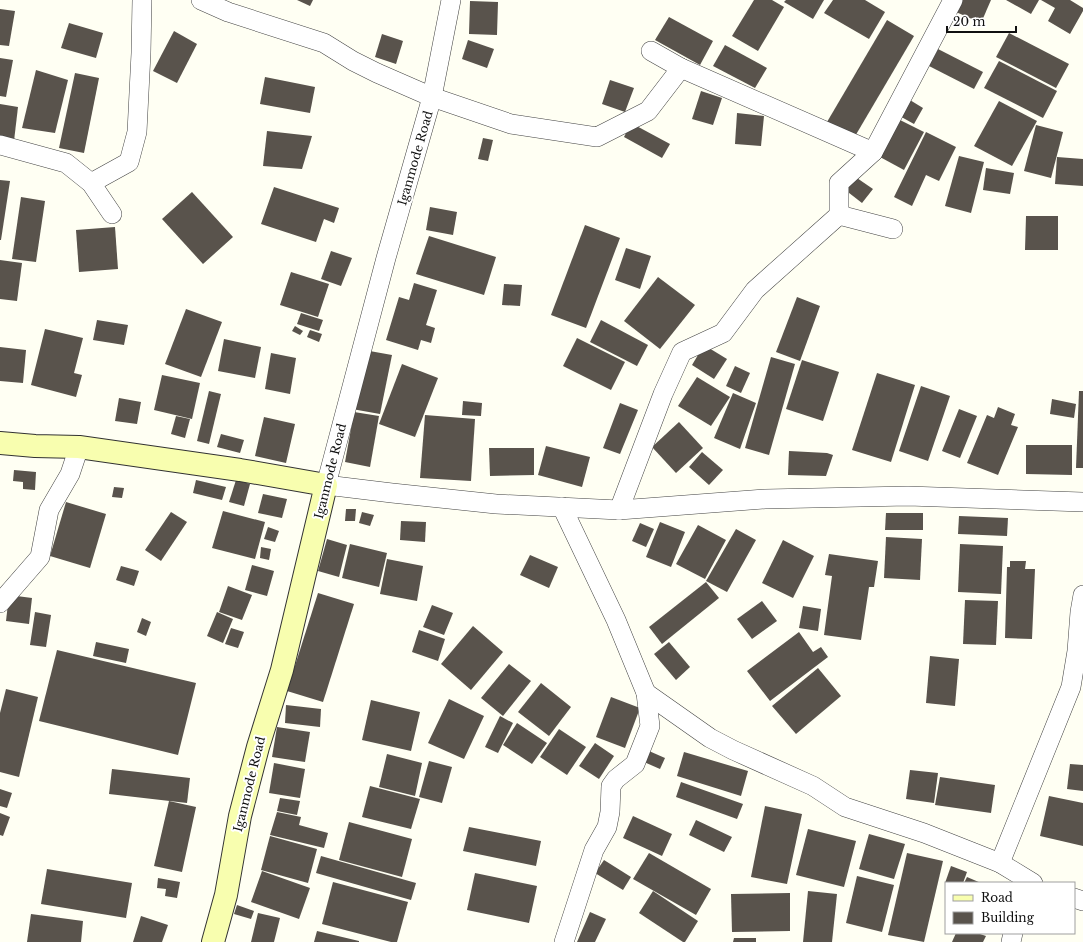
<svg xmlns="http://www.w3.org/2000/svg" width="1083" height="942" font-family="'Libre Baskerville',serif">
<style>
.building{fill:#59534c}
.lines{fill:none;stroke-linecap:round;stroke-linejoin:round}
.street-casing{stroke:#434343;stroke-width:20}
.secondary-casing{stroke:#323232;stroke-width:24}
.street{stroke:#fff;stroke-width:19}
.secondary{stroke:#f8feaf;stroke-width:22}
.labels{text-anchor:middle;dominant-baseline:central;stroke-width:4;stroke-linejoin:round;paint-order:stroke}
.street-label{font-size:12px;fill:#101010;stroke:#fff}
</style>
<rect width="100%" height="100%" fill="#fffff3"/>
<g class="building">
<path d="M297 0H313L310 6Z"/>
<path d="M754 0H772L784 7 758 51 732 36Z"/>
<path d="M786 0H824L813 19 784 2Z"/>
<path d="M833 0H865L885 12 869 39 824 13Z"/>
<path d="M961 0H991L981 23 956 12Z"/>
<path d="M1006 0H1039L1031 14Z"/>
<path d="M1041 0H1070L1083 8V11L1070 34 1048 21 1055 8Z"/>
<path d="M470 1 498 2 497 35 469 34Z"/>
<path d="M0 9 15 11 9 46 0 45Z"/>
<path d="M669 17 713 41 700 65 655 40Z"/>
<path d="M887 20 914 36 854 138 827 122Z"/>
<path d="M69 23 103 33 96 58 61 48Z"/>
<path d="M174 31 197 44 177 83 153 71Z"/>
<path d="M1009 33 1069 64 1056 88 996 57Z"/>
<path d="M382 34 403 41 396 64 375 57Z"/>
<path d="M468 40 494 49 487 68 462 59Z"/>
<path d="M725 45 767 68 755 88 713 66Z"/>
<path d="M938 49 983 72 974 89 929 66Z"/>
<path d="M0 58 13 60 6 97 0 96Z"/>
<path d="M999 61 1057 91 1043 118 984 88Z"/>
<path d="M36 70 68 80 55 133 22 128Z"/>
<path d="M75 73 99 78 84 153 59 148Z"/>
<path d="M265 77 315 87 310 113 260 104Z"/>
<path d="M610 80 634 88 625 112 602 104Z"/>
<path d="M701 91 722 98 713 125 692 119Z"/>
<path d="M905 97 923 108 914 124 896 114Z"/>
<path d="M999 101 1037 121 1012 166 974 146Z"/>
<path d="M0 104 18 107 14 141 0 139Z"/>
<path d="M737 113 764 116 761 146 735 144Z"/>
<path d="M900 120 924 132 904 170 880 157Z"/>
<path d="M631 123 670 144 662 158 624 137Z"/>
<path d="M1036 125 1063 132 1051 178 1024 171Z"/>
<path d="M267 131 312 136 302 169 263 166Z"/>
<path d="M926 132 956 147 939 181 926 175 912 206 894 197Z"/>
<path d="M483 138 493 140 488 161 478 159Z"/>
<path d="M959 156 984 162 971 213 945 206Z"/>
<path d="M1057 157 1083 159V186L1055 184Z"/>
<path d="M986 168 1014 173 1010 194 983 190Z"/>
<path d="M854 176 873 189 862 203 844 189Z"/>
<path d="M0 180 10 181 1 240H0Z"/>
<path d="M274 187 339 208 334 223 324 219 316 242 261 224Z"/>
<path d="M192 192 233 237 203 264 162 219Z"/>
<path d="M21 197 45 201 36 262 12 259Z"/>
<path d="M430 207 457 212 453 235 426 230Z"/>
<path d="M1026 216H1058V250H1025Z"/>
<path d="M585 225 620 238 586 328 551 315Z"/>
<path d="M115 227 118 269 79 272 76 230Z"/>
<path d="M429 236 496 257 484 295 416 274Z"/>
<path d="M626 248 651 256 640 289 615 280Z"/>
<path d="M331 251 352 258 341 286 321 279Z"/>
<path d="M0 260 22 263 17 301 0 299Z"/>
<path d="M291 272 329 284 318 317 280 305Z"/>
<path d="M658 277 695 305 660 349 624 321Z"/>
<path d="M414 283 437 290 426 325 435 328 431 343 421 340 418 350 386 340 399 297 409 300Z"/>
<path d="M504 284 522 285 520 306 502 305Z"/>
<path d="M797 297 820 306 800 361 776 352Z"/>
<path d="M186 309 222 322 201 377 165 364Z"/>
<path d="M301 313 323 320 319 331 297 324Z"/>
<path d="M97 320 128 325 124 345 93 340Z"/>
<path d="M601 320 648 345 637 366 590 342Z"/>
<path d="M295 326 303 331 300 335 292 331Z"/>
<path d="M45 329 83 338 74 373 82 375 76 397 31 385Z"/>
<path d="M310 330 322 334 319 342 307 337Z"/>
<path d="M577 338 625 362 611 390 563 366Z"/>
<path d="M224 339 261 347 255 378 218 371Z"/>
<path d="M704 345 727 359 714 379 692 365Z"/>
<path d="M0 347 26 350 23 383 0 381Z"/>
<path d="M364 350 392 355 380 414 352 409Z"/>
<path d="M271 353 296 358 290 394 265 389Z"/>
<path d="M771 357 795 364 769 455 745 448Z"/>
<path d="M802 360 839 372 823 421 786 409Z"/>
<path d="M402 364 438 378 415 437 379 424Z"/>
<path d="M735 366 750 373 741 393 726 386Z"/>
<path d="M877 373 915 385 891 462 852 450Z"/>
<path d="M162 375 200 383 192 419 154 410Z"/>
<path d="M697 377 730 397 711 426 678 406Z"/>
<path d="M921 386 950 396 928 461 899 451Z"/>
<path d="M209 391 221 394 209 444 197 441Z"/>
<path d="M1079 391H1083V468H1076Z"/>
<path d="M733 393 756 403 740 449 714 438Z"/>
<path d="M119 398 141 402 137 424 115 421Z"/>
<path d="M1052 399 1076 404 1074 418 1050 414Z"/>
<path d="M463 401 482 403 481 416 462 415Z"/>
<path d="M620 403 638 410 620 454 603 448Z"/>
<path d="M998 407 1015 414 1011 425 1018 427 998 475 967 463 987 415 994 418Z"/>
<path d="M959 409 977 416 960 458 942 451Z"/>
<path d="M354 412 379 416 370 467 345 462Z"/>
<path d="M425 415 475 419 471 481 420 478Z"/>
<path d="M176 416 190 419 185 438 171 434Z"/>
<path d="M264 417 295 424 286 463 255 456Z"/>
<path d="M679 422 703 448 676 473 652 447Z"/>
<path d="M221 434 244 440 240 453 217 447Z"/>
<path d="M1026 445H1072V475L1026 474Z"/>
<path d="M546 446 590 457 582 487 538 475Z"/>
<path d="M489 448H534V475L490 476Z"/>
<path d="M789 451 827 453 833 455 826 476 788 475Z"/>
<path d="M702 452 723 470 709 485 689 467Z"/>
<path d="M14 470 36 472 35 490 23 489V482L13 481Z"/>
<path d="M196 480 226 487 222 500 193 493Z"/>
<path d="M236 480 250 484 244 506 229 502Z"/>
<path d="M114 487 124 488 122 498 112 497Z"/>
<path d="M263 494 287 499 282 518 258 513Z"/>
<path d="M66 502 106 514 90 568 50 556Z"/>
<path d="M346 509H356L355 521H345Z"/>
<path d="M223 511 265 522 255 559 212 548Z"/>
<path d="M171 512 187 522 161 561 145 550Z"/>
<path d="M362 512 374 515 370 526 359 523Z"/>
<path d="M886 513H923V530H885Z"/>
<path d="M959 516 1008 518 1007 536 958 534Z"/>
<path d="M401 521 426 522 425 542 400 540Z"/>
<path d="M660 522 685 532 671 567 646 557Z"/>
<path d="M640 523 654 529 646 547 632 541Z"/>
<path d="M698 525 726 540 705 579 676 564Z"/>
<path d="M268 527 279 531 275 542 264 539Z"/>
<path d="M736 529 756 540 727 592 706 581Z"/>
<path d="M886 537 922 539 920 580 884 578Z"/>
<path d="M327 539 347 545 339 577 318 571Z"/>
<path d="M783 540 814 556 793 598 762 583Z"/>
<path d="M350 544 387 553 379 587 342 578Z"/>
<path d="M960 544 1003 546 1001 594 958 592Z"/>
<path d="M261 547 271 549 269 560 260 558Z"/>
<path d="M829 554 878 561 874 587H869L861 640 824 635 832 576 825 575Z"/>
<path d="M530 555 558 567 549 588 520 575Z"/>
<path d="M387 559 423 566 417 601 380 594Z"/>
<path d="M1010 561H1026L1025 569H1035L1032 639 1005 638 1007 567H1010Z"/>
<path d="M252 565 274 571 267 596 245 590Z"/>
<path d="M121 566 139 571 134 586 116 580Z"/>
<path d="M706 582 719 598 662 644 649 627Z"/>
<path d="M228 586 252 595 242 620 219 612Z"/>
<path d="M318 593 354 604 323 702 287 691Z"/>
<path d="M9 595 32 598 29 624 6 621Z"/>
<path d="M965 600 998 601 996 645 963 644Z"/>
<path d="M762 601 777 621 752 639 737 619Z"/>
<path d="M432 605 453 613 444 635 423 627Z"/>
<path d="M803 606 821 609 818 631 799 628Z"/>
<path d="M35 612 51 615 46 647 30 645Z"/>
<path d="M217 612 233 619 223 643 207 636Z"/>
<path d="M142 618 151 622 146 636 137 632Z"/>
<path d="M473 626 503 652 471 690 441 664Z"/>
<path d="M231 628 244 632 238 648 225 644Z"/>
<path d="M419 630 445 639 438 661 412 652Z"/>
<path d="M799 632 813 652 821 647 828 657 770 701 747 671Z"/>
<path d="M96 642 129 649 126 663 93 656Z"/>
<path d="M669 642 690 667 676 680 654 654Z"/>
<path d="M57 650 196 683 178 755 39 721Z"/>
<path d="M930 656 959 659 955 706 926 703Z"/>
<path d="M509 664 531 681 503 716 481 698Z"/>
<path d="M818 668 841 696 796 734 772 706Z"/>
<path d="M541 683 571 707 549 736 518 712Z"/>
<path d="M6 689 38 697 19 777 0 772V713Z"/>
<path d="M611 697 640 708 625 748 596 737Z"/>
<path d="M449 699 484 716 464 759 428 743Z"/>
<path d="M371 700 420 712 411 751 362 740Z"/>
<path d="M286 705 321 709 320 727 285 723Z"/>
<path d="M500 716 513 723 498 753 485 747Z"/>
<path d="M517 723 547 743 532 764 503 745Z"/>
<path d="M277 727 310 732 305 762 272 757Z"/>
<path d="M559 729 586 747 567 775 540 757Z"/>
<path d="M595 743 614 756 599 779 579 766Z"/>
<path d="M649 751 665 758 660 769 644 762Z"/>
<path d="M684 752 748 771 741 796 677 776Z"/>
<path d="M387 754 422 763 415 796 379 787Z"/>
<path d="M429 761 452 767 442 803 419 797Z"/>
<path d="M274 763 305 769 300 798 269 793Z"/>
<path d="M1070 764 1083 765V791L1067 789Z"/>
<path d="M112 769 190 778 187 803 109 794Z"/>
<path d="M910 770 938 773 934 803 906 799Z"/>
<path d="M940 777 995 785 991 813 935 805Z"/>
<path d="M681 782 743 804 737 819 676 797Z"/>
<path d="M370 786 420 799 411 829 362 817Z"/>
<path d="M0 789 12 793 7 808 0 806Z"/>
<path d="M1049 796 1083 803V846L1040 836Z"/>
<path d="M280 798 300 801 297 815 277 811Z"/>
<path d="M169 801 196 807 182 872 154 866Z"/>
<path d="M765 806 802 814 787 884 751 877Z"/>
<path d="M277 812 301 817 299 825 328 833 324 848 270 835Z"/>
<path d="M0 813 10 817 3 836 0 835Z"/>
<path d="M633 816 672 834 662 856 623 838Z"/>
<path d="M696 820 732 837 724 852 689 835Z"/>
<path d="M349 822 412 839 402 877 339 860Z"/>
<path d="M469 827 541 841 536 866 463 851Z"/>
<path d="M808 829 856 841 844 887 796 875Z"/>
<path d="M869 834 905 844 894 879 859 869Z"/>
<path d="M270 836 317 849 308 883 261 870Z"/>
<path d="M649 853 711 889 696 915 633 879Z"/>
<path d="M907 853 943 861 924 942 888 935Z"/>
<path d="M321 856 416 883 411 900 316 873Z"/>
<path d="M604 860 631 877 623 890 595 873Z"/>
<path d="M951 866 967 872 963 883H945Z"/>
<path d="M47 869 132 883 126 918 41 904Z"/>
<path d="M262 871 310 888 299 919 251 902Z"/>
<path d="M475 873 537 886 529 923 467 910Z"/>
<path d="M857 876 894 885 882 932 846 923Z"/>
<path d="M967 877 981 883H964Z"/>
<path d="M158 878 180 882 177 898 165 896 166 889 157 888Z"/>
<path d="M333 882 408 902 397 942H391L322 924Z"/>
<path d="M653 891 698 921 685 942H683L639 913Z"/>
<path d="M808 891 837 894 832 942H803Z"/>
<path d="M790 893V931L732 932 731 894Z"/>
<path d="M237 905 254 911 251 919 234 914Z"/>
<path d="M590 912 606 919 595 942H577Z"/>
<path d="M258 913 280 918 274 942H251Z"/>
<path d="M31 914 83 921 81 942H27Z"/>
<path d="M141 916 168 925 162 942H133Z"/>
<path d="M317 931 359 941V942H314Z"/>
<path d="M956 933H977L986 936 983 942H952Z"/>
<path d="M734 938H756V942H733Z"/>
</g>
<g class="lines">
<defs>
<g id="street">
<path d="M201 0 228 12 324 43 353 61 377 73 432 97 511 124 597 137 648 111 681 68"/>
<path d="M451 0 432 97 386 258 326 485 392 493 496 504 619 510 765 499 908 496 1083 502"/>
<path d="M651 51 681 68 873 152"/>
<path d="M0 145 66 163 91 183 112 214"/>
<path d="M91 183 129 162 137 132 141 53 142 0"/>
<path d="M839 215 893 229"/>
<path d="M562 507 616 620 646 693 650 726 635 764 616 779 611 786 610 812 607 827 594 850 564 942"/>
<path d="M619 510 663 394 682 352 723 333 755 290 839 215V183L873 152 953 0"/>
<path d="M0 603 40 557 49 510 70 474 79 447"/>
<path d="M646 693 710 738 733 750 813 786 845 807 924 833 1000 863 1033 883"/>
<path d="M1000 863 1071 687 1077 651 1080 612 1083 595"/>
<path d="M1074 898 1083 901"/>
<path d="M1011 942 1013 933"/>
</g>
<path id="secondary" d="M0 443 35 446 79 447 240 470 326 485 282 670 258 747 240 816 226 895 213 942"/>
</defs>
<use href="#street" class="street-casing"/>
<use href="#secondary" class="secondary-casing"/>
<use href="#street" class="street"/>
<use href="#secondary" class="secondary"/>
</g>
<g class="labels">
<g class="street-label">
<text transform="translate(415 158) rotate(-74)">Iganmode Road</text>
<text transform="translate(330 471) rotate(-76)">Iganmode Road</text>
<text transform="translate(249 784) rotate(-76)">Iganmode Road</text>
</g>
</g>
<rect x="945" y="882" width="130" height="52" fill="#ffffff" stroke="#9f9f9f"/>
<rect x="953" y="895" width="20" height="6" fill="#f8feaf" stroke="#9f9f9f"/>
<text x="981" y="902" font-size="12" fill="#101010">Road</text>
<rect x="953" y="912" width="20" height="12" fill="#59534c" stroke="#9f9f9f"/>
<text x="981" y="922" font-size="12" fill="#101010">Building</text>
<path d="M947 26v6h69v-6" fill="none" stroke="#101010" stroke-width="2"/>
<text x="953" y="26" font-size="12" fill="#101010" stroke="#ffffff" stroke-width="3" paint-order="stroke">20 m</text>
</svg>
